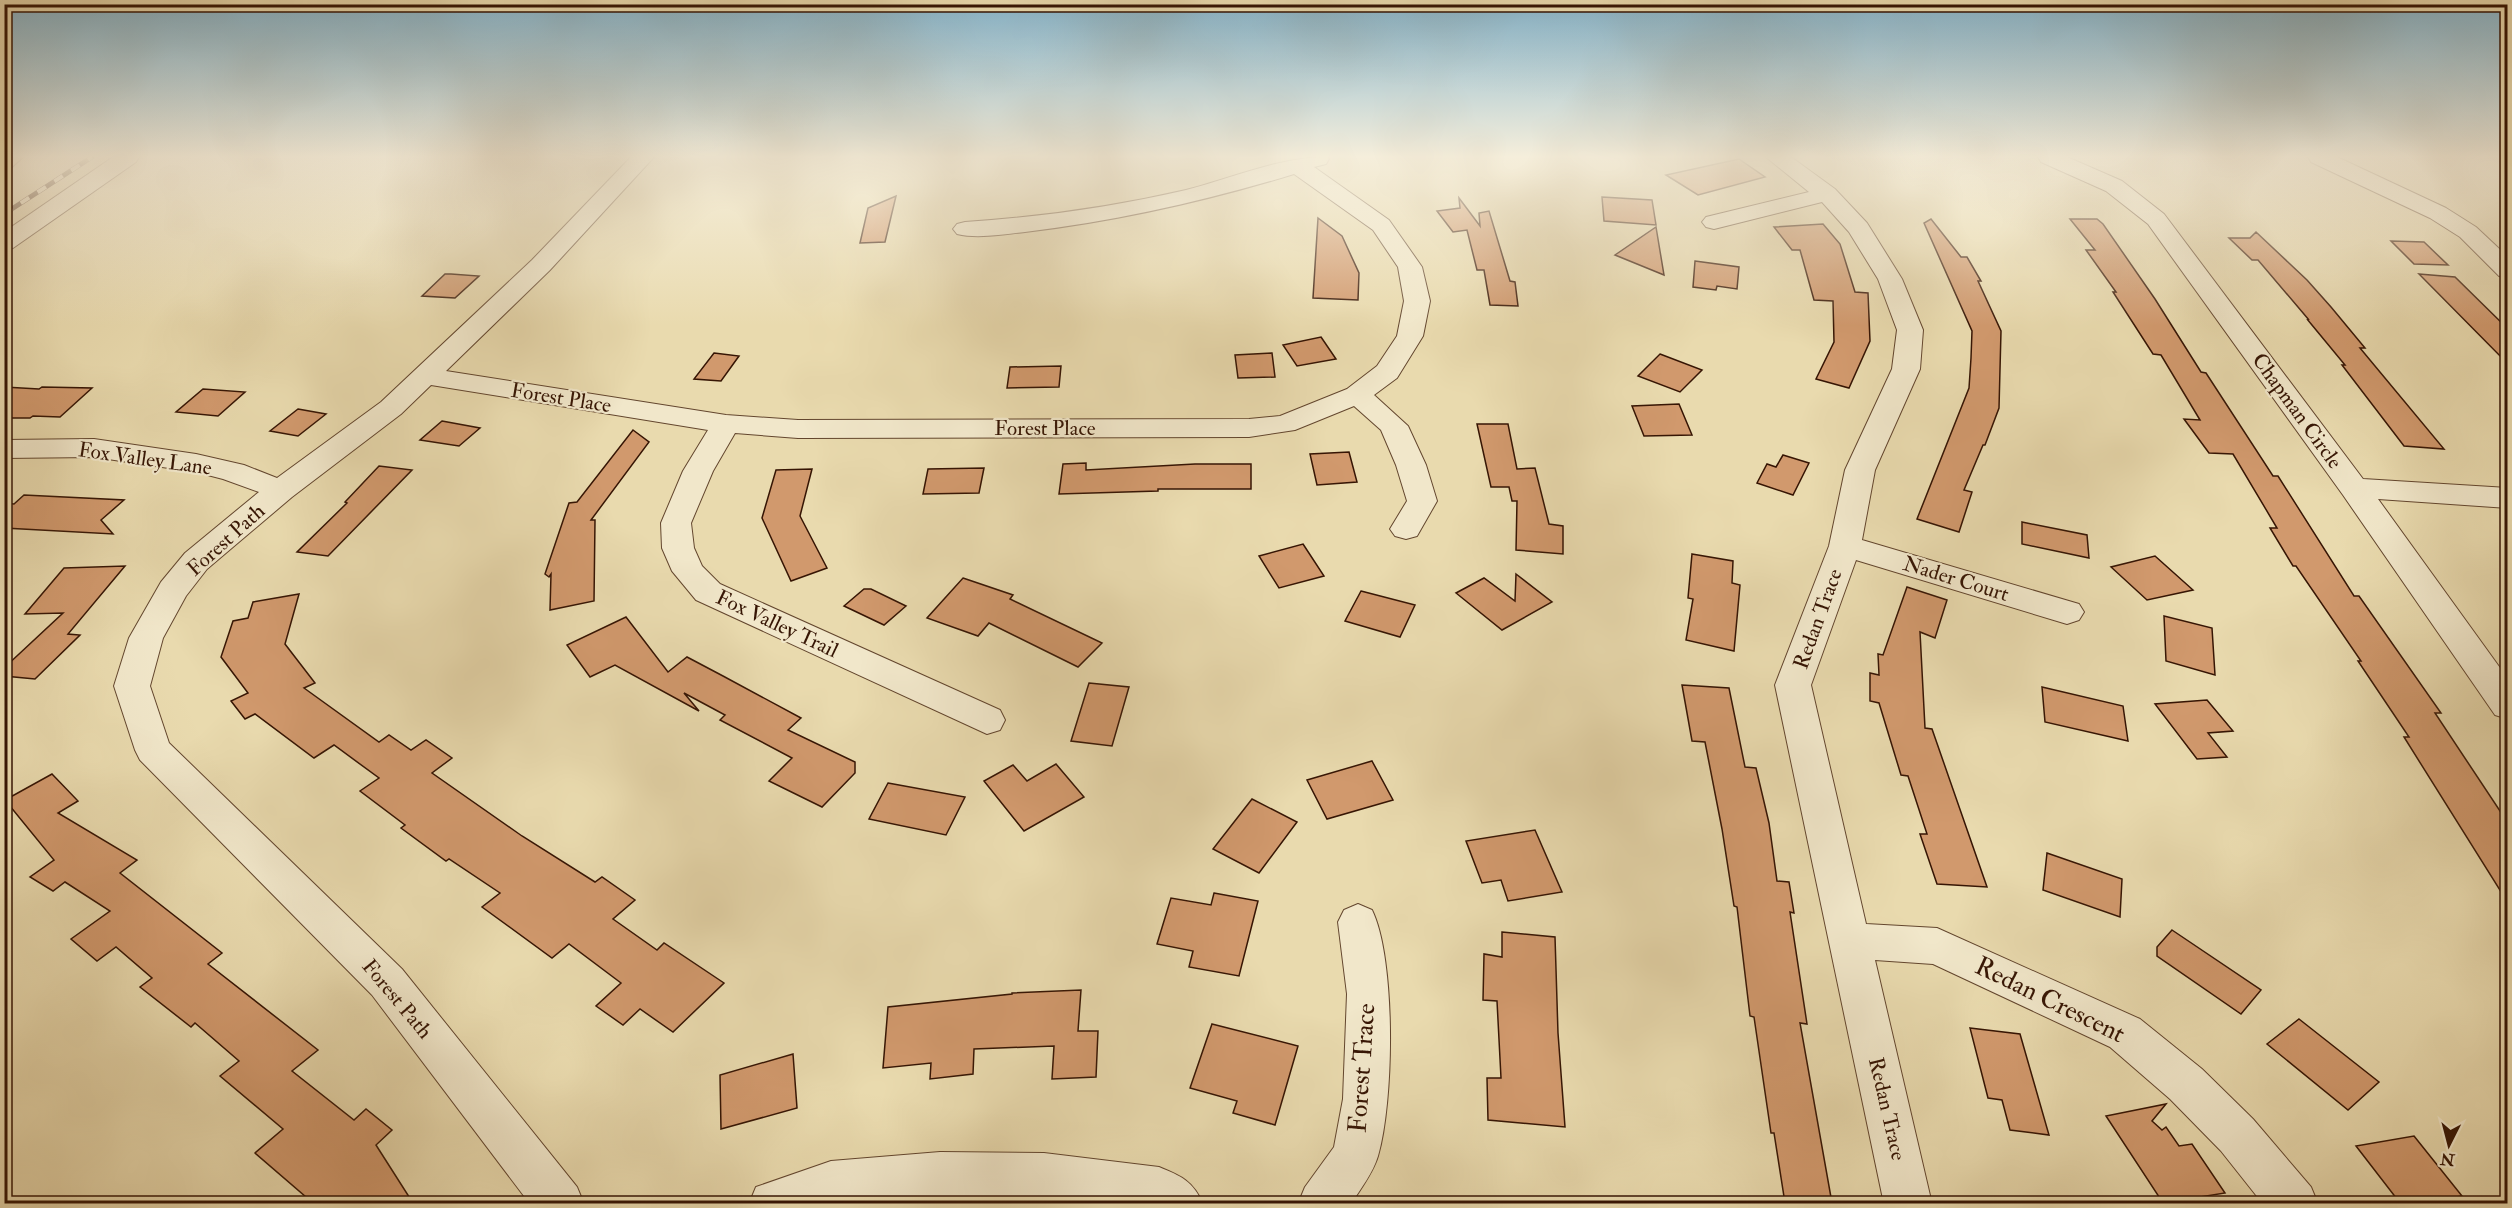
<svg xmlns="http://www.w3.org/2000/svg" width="2512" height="1208" font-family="'IM FELL Double Pica',serif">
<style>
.building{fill:#d1996d;stroke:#361504;stroke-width:1.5}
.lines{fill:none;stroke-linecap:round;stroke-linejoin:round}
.minor-casing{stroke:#63462e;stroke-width:2}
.major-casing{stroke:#361504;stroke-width:2}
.minor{fill:#f1e7ca;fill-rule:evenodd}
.major{fill:#e4bd77;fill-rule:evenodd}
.rail-casing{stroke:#361504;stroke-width:5}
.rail{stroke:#f1e7ca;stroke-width:4;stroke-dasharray:10;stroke-linecap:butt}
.labels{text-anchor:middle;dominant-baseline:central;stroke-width:4.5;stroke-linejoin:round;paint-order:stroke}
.street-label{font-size:21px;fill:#361504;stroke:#f1e7ca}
.near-street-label{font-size:26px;fill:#361504;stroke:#f1e7ca}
</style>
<rect width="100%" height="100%" fill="#e9daae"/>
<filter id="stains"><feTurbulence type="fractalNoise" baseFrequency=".00333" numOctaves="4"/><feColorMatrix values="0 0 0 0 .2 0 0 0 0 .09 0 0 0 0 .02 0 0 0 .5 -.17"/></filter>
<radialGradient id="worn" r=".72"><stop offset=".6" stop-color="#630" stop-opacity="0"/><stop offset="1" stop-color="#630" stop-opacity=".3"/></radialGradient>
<g class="building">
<path d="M1739 159 1765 177 1698 195 1666 175Z"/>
<path d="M896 196 885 242 860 243 868 208Z"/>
<path d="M1602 197 1652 200 1656 225 1604 221Z"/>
<path d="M1459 198 1480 226 1479 213 1489 211 1510 281 1515 282 1518 306 1490 305 1484 270H1477L1467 230 1453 232 1437 211 1460 208Z"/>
<path d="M1318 218 1342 236 1359 273 1358 300 1313 298Z"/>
<path d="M1931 219 1961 257H1967L1981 281H1978L2001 331 1999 408 1985 445H1983L1964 490 1972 492 1959 532 1917 519 1969 388 1971 358 1972 331 1924 223Z"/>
<path d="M2070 219H2097L2103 224 2155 299 2201 372 2206 373 2273 476H2278L2354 596H2359L2441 713H2435L2508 823V903L2404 737H2409L2358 661H2361L2296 566H2293L2270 528H2277L2233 454 2209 453 2184 419 2200 420 2161 355 2153 354 2113 292H2116L2086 250H2095Z"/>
<path d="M1823 224 1840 244 1855 292 1868 293 1870 341 1849 388 1816 379 1834 342 1833 301 1814 300 1800 250H1792L1774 227Z"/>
<path d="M1656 227 1664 275 1615 255Z"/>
<path d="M2256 232 2307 280 2331 307 2365 348H2360L2444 449 2404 446 2342 365H2345L2307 319 2309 320 2258 260H2252L2229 238H2250Z"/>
<path d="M2391 241 2424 242 2448 265 2414 264Z"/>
<path d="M1695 261 1739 267 1737 289 1717 286 1716 290 1693 287Z"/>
<path d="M445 274H451L479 276 455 298 422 296Z"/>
<path d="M2419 274 2455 277 2508 329V364Z"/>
<path d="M1321 337 1336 359 1297 366 1283 345Z"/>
<path d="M714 353 739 356 721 381 694 379Z"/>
<path d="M1272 353 1275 377 1238 378 1235 355Z"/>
<path d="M1660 354 1702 370 1680 392 1638 376Z"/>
<path d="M1061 366 1059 387 1007 388 1010 367Z"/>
<path d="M4 387 39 389 42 387 92 388 60 417 33 416 30 418H4Z"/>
<path d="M203 389 245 392 218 416 176 412Z"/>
<path d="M1679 404 1692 435 1644 436 1632 406Z"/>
<path d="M298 409 326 414 298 436 270 431Z"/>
<path d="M442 421 480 428 459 446 420 440Z"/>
<path d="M1477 424H1508L1517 469 1535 468 1549 524 1563 526V554L1516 550 1517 501H1512L1509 487H1491Z"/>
<path d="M633 430 649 442 591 520H595L594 601 550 610 551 574 549 577 545 574 569 503 577 502Z"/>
<path d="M1349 452 1357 482 1317 485 1310 454Z"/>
<path d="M1783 455 1809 463 1793 495 1757 483 1767 464 1776 467Z"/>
<path d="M1086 463V470L1195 464H1251V489H1158V491L1059 494 1063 464Z"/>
<path d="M379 466 412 470 328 556 297 552 347 503 345 502Z"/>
<path d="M984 468 979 493 923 494 928 469Z"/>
<path d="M812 469 800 516 827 568 791 581 762 518 776 470Z"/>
<path d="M24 495 124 500 101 520 113 534 4 528V503L14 504Z"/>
<path d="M2022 522 2087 535 2089 558 2022 544Z"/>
<path d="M1303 544 1324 576 1279 588 1259 556Z"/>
<path d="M1692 554 1733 561 1732 583 1740 585 1734 651 1686 640 1693 599 1688 598Z"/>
<path d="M2155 556 2193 590 2147 600 2111 567Z"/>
<path d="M125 566 68 634 80 635 35 679 4 676V668L63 613 25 614 64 568Z"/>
<path d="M1516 574 1552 602 1502 630 1456 593 1484 578 1515 601Z"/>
<path d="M963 578 1013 595 1010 599 1102 643 1078 667 989 623 978 636 927 618Z"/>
<path d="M1907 587 1947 600 1935 638 1920 632 1925 728 1932 729 1987 887 1937 884 1920 834H1927L1908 776 1901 775 1879 703 1870 701V673L1879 675 1878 654 1883 655Z"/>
<path d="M864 589H871L906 606 884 625 844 606Z"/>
<path d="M1361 591 1415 605 1400 637 1345 621Z"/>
<path d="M299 594 285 644 315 683 304 688 379 742 389 735 411 750 426 740 452 758 432 773 522 836 595 882 602 877 635 900 613 919 657 950 664 943 724 983 673 1032 640 1009 623 1025 596 1006 621 983 569 944 552 958 482 907 500 893 449 859 446 861 401 828 405 825 360 791 379 778 334 745 314 758 255 714 245 719 231 701 248 693 221 657 233 621 248 618 253 602Z"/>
<path d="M2164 616 2212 628 2215 675 2166 661Z"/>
<path d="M626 617 668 672 687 657 723 676 801 718 788 730 855 762V773L822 807 769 781 792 758 720 720 725 715 684 693 699 711 615 665 590 677 567 645Z"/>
<path d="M1089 683 1129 687 1112 746 1071 741Z"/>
<path d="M1682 685 1729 688 1745 767 1756 768 1769 823 1777 881 1789 882 1794 913 1790 912 1807 1024 1800 1023 1832 1203H1785L1774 1133H1771L1754 1017 1750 1016 1737 907 1734 906 1722 829 1705 742 1692 741Z"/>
<path d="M2042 687 2123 706 2128 741 2045 722Z"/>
<path d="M2207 700 2233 731 2208 733 2227 757 2197 759 2155 704Z"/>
<path d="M1372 761 1393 800 1327 819 1307 780Z"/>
<path d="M1056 764 1084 797 1024 831 984 781 1013 765 1027 781Z"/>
<path d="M52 774 78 801 58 813 137 860 120 873 222 953 208 964 318 1050 292 1071 354 1120 366 1109 392 1130 376 1145 413 1203H313L255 1153 283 1129 220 1076 239 1061 195 1023 191 1027 140 987 152 978 116 947 97 961 71 939 110 911 65 882 53 891 30 877 54 860 5 800Z"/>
<path d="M888 783 965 797 946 835 869 819Z"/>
<path d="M1252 799 1297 822 1259 873 1213 849Z"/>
<path d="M1535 830 1562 892 1508 901 1501 880 1482 883 1466 841Z"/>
<path d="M2047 853 2122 879 2120 917 2043 890Z"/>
<path d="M1214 893 1258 901 1239 976 1189 967 1193 951 1157 944 1171 898 1211 905Z"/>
<path d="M2172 930 2261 990 2241 1014 2157 956V947Z"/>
<path d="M1502 932 1555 937 1558 1033 1565 1127 1488 1120 1487 1078H1501L1497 1001 1483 1000 1484 954 1502 957Z"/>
<path d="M1081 990 1078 1031H1098L1096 1077 1052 1079 1054 1046 974 1049 973 1074 930 1079 931 1063 883 1068 888 1007 1012 994V993Z"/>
<path d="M2299 1019 2379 1082 2348 1110 2267 1044Z"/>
<path d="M1212 1024 1298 1046 1275 1125 1233 1113 1237 1101 1190 1088Z"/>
<path d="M1970 1028 2020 1034 2049 1135 2010 1130 2002 1100 1988 1098Z"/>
<path d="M793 1054 797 1108 721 1129 720 1075Z"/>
<path d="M2166 1104 2152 1121 2162 1130 2166 1127 2179 1146 2192 1144 2225 1193 2163 1203 2106 1116Z"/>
<path d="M2414 1136 2462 1196 2439 1200 2442 1203H2400L2356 1146Z"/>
</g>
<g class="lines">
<defs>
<g id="minor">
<path d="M113 157H139L136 162 13 248 4 250V232Z"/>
<path d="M631 157H654L550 270 446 371 726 415 798 420 1249 419 1280 416 1347 389 1377 366 1397 336 1404 301 1398 267 1373 230 1294 174C1206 201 1116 221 1025 232 1004 234 978 239 957 234L953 229 957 224 965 222C1040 217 1113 207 1186 190 1233 178 1280 157 1328 157L1329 159 1326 164 1314 167 1389 220 1422 267 1430 301 1423 336 1397 378 1374 395 1408 426 1426 465 1437 501 1417 536 1406 539 1395 536 1390 529 1407 501 1396 465 1381 430 1354 406 1295 430 1249 437 798 438 735 433 713 471 691 523 694 548 702 566 720 584 1000 710 1005 720 1000 730 987 734 696 600 672 571 662 548 661 523 683 471 708 430 431 385 401 414 292 497 207 569 186 596 163 638 150 686 169 743 402 969 577 1187 584 1204H530L372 995 140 760 135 750 114 686 129 638 161 582 185 553 259 492 223 479 196 472 94 457 4 458V440L94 439 196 454 244 465 277 478 381 402 532 260Z"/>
<path d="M1766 157H1791L1835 189 1867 223 1902 279 1923 330 1920 369 1875 470 1862 540 2079 604 2084 612 2079 620 2067 624 1856 560 1811 685 1866 924 1937 928 2140 1019 2202 1069 2253 1119 2311 1187 2318 1204H2263L2221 1151 2170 1099 2110 1047 1933 964 1875 960 1932 1204H1884L1775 685 1829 546 1845 470 1892 369 1897 330 1878 279 1849 232 1822 202 1714 229 1706 227 1702 222 1706 217 1809 192Z"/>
<path d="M2038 157H2067L2122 181 2164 214 2363 479 2508 488V508L2378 499 2508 679V719L2495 715 2343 495 2148 224 2106 191 2041 162Z"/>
<path d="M2308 157H2337L2446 208 2476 227 2508 257V278L2499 276 2460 237 2430 218 2311 162Z"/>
<path d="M1358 904 1372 910C1396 959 1394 1102 1378 1156 1373 1173 1361 1188 1351 1204H1298L1305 1187 1334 1147 1343 1099 1347 994 1338 922 1344 910Z"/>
<path d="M940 1152 1044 1153 1159 1167C1181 1176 1193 1181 1203 1204H1075L1044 1199 940 1198 886 1204H749L756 1187 831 1161Z"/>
</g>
<path id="major" d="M4 157H23L12 167 4 168Z"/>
</defs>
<use href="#minor" class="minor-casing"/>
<use href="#major" class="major-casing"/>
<use href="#minor" class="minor"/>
<use href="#major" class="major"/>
<defs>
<path id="rail" d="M4 214 92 157"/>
</defs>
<use href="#rail" class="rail-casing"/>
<use href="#rail" class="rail"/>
</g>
<linearGradient id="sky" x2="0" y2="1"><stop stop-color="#87b7cf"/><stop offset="0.48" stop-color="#f5eedb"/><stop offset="1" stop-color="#f5eedb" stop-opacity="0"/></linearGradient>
<rect width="2512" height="326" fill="url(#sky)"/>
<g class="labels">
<g class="street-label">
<text transform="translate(561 398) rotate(9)">Forest Place</text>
<text transform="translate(2297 411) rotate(54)">Chapman Circle</text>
<text x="1045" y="428">Forest Place</text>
<text transform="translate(145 459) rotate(8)">Fox Valley Lane</text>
<text transform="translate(226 540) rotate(-42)">Forest Path</text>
<text transform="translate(1956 579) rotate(17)">Nader Court</text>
<text transform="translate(1818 619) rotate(-70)">Redan Trace</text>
<text transform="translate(777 624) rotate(25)">Fox Valley Trail</text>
<text transform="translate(397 999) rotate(50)">Forest Path</text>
<text transform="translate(1887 1109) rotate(77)">Redan Trace</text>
</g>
<g class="near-street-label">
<text transform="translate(2050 1000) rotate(26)">Redan Crescent</text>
<text transform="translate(1362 1068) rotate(-86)">Forest Trace</text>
</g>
</g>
<rect width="2512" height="1208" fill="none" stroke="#e9daae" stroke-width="24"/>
<rect x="6" y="6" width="2500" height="1196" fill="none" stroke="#361504" stroke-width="3"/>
<rect x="12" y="12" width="2488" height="1184" fill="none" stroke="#361504" stroke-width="1.5"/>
<g transform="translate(2449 1145) rotate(186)" stroke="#f1e7ca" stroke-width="4.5" paint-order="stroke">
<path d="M0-4.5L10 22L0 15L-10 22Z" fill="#361504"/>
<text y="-9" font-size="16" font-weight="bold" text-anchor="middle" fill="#361504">N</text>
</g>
<rect width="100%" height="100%" filter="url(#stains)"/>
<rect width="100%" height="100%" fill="url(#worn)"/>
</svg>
